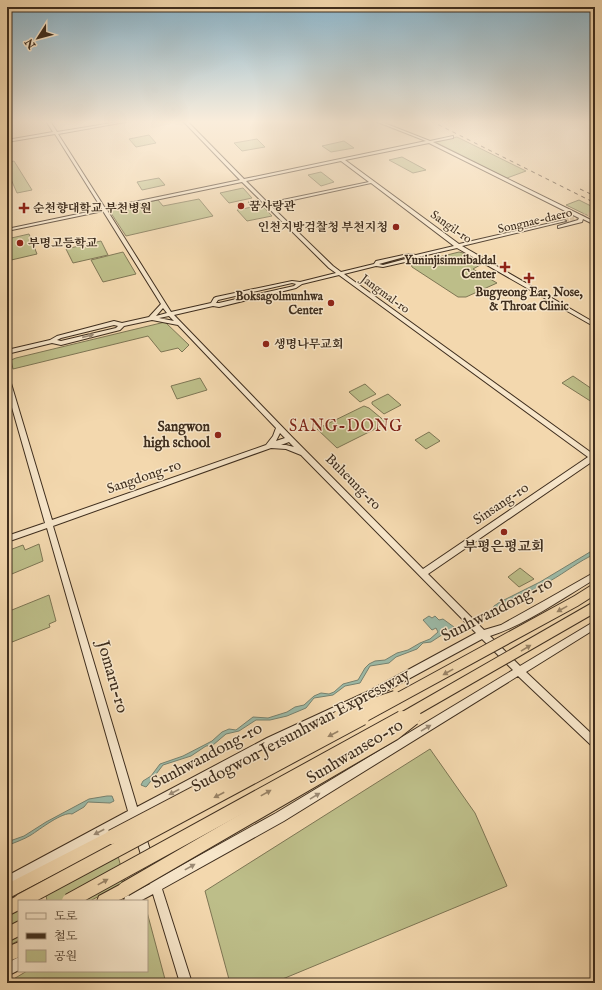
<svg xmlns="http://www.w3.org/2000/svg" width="602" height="990" font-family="'IM FELL English','Noto Serif KR',serif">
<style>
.green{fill:#bdbe89;stroke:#7e7654}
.water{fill:#9cbaa7;stroke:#778270}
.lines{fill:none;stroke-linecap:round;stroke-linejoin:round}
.secondary-tunnel-far1{stroke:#cfb691;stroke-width:4;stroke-dasharray:4 2;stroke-linecap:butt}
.secondary-tunnel{stroke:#cfb691;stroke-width:5;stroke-dasharray:5 2.5;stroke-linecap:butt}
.secondary-casing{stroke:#3f2e1e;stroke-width:2}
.highway-casing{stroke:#3f2e1e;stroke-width:2}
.secondary{fill:#f7e6ca;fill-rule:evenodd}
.highway{fill:#f3d8ae;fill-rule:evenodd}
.rail{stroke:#3f2e1e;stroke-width:1;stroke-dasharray:4 4;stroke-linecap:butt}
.highway-bridge-far1-casing{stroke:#3f2e1e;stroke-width:12;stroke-linecap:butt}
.highway-bridge-casing{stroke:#3f2e1e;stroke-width:16;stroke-linecap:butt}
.highway-bridge-far1{stroke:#f3d8ae;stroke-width:10}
.highway-bridge{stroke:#f3d8ae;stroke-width:14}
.oneway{fill:#9b8a74}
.oneway2{fill:#998366}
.poi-dot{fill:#8f2418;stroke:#f7e6ca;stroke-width:1.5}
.labels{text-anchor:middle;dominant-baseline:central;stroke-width:3;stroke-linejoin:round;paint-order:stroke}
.far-poi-label{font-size:12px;font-weight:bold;fill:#3f2e1e;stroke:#f7e6ca;text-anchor:start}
.far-street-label{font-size:12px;fill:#3f2e1e;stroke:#f7e6ca}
.poi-label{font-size:14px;font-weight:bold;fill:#3f2e1e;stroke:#f7e6ca;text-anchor:end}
.street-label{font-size:14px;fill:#3f2e1e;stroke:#f7e6ca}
.quarter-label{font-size:16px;letter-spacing:1px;fill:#7a1f14;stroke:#f7e6ca}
.near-street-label{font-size:17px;fill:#3f2e1e;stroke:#f7e6ca}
</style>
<rect width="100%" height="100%" fill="#f3d8ae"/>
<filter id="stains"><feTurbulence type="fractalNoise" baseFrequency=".005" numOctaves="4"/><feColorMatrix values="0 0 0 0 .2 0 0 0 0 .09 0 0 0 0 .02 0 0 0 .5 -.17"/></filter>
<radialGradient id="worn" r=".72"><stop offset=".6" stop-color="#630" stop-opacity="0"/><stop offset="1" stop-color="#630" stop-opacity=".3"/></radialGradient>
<g class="green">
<path d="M149 135 156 143 136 147 129 139Z"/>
<path d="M457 137 526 171 507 178 435 142Z"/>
<path d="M257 139 265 147 242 151 234 143Z"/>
<path d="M344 141 354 148 331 152 322 146Z"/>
<path d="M402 157 426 170 413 173 389 160Z"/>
<path d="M14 161 32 190 17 193 7 170V163Z"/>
<path d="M321 172 334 182 321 186 308 175Z"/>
<path d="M159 178 165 185 142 190 137 182Z"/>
<path d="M243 188 252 198 229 203 220 193Z"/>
<path d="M199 199 213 216 126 236 109 210 158 200 163 206Z"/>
<path d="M257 200 272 216 247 221 237 210 252 207 248 202Z"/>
<path d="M579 200 595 208V219L566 205Z"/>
<path d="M29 234 37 254 7 261V239Z"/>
<path d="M101 241 108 255 73 263 66 249Z"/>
<path d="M123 252 136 274 103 282 91 260Z"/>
<path d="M459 252 463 253 482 264 473 269 497 283 466 297H458L412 267 411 264Z"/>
<path d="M165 322 189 345 182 352 178 348 161 352 148 336 13 369 11 360 16 358Z"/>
<path d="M573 376 595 391V404L562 383Z"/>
<path d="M200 378 207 390 177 399 171 386Z"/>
<path d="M365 384 376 394 360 402 349 392Z"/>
<path d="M388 394 401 405 384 414 372 404V402Z"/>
<path d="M364 406 369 408 387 423 337 448 317 429Z"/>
<path d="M429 432 440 441 426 449 415 440Z"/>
<path d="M39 544 43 561 7 576V551L23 545 25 550Z"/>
<path d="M520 568 534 579 519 587 508 577Z"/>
<path d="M49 595 56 621 49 624 50 627 7 644V612Z"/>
<path d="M430 749 475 813 507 886 273 983H230L205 891Z"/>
<path d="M118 856 125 882 90 901H47L46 895Z"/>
<path d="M19 909V940L7 947V916Z"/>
<path d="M147 912 166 983H7L27 971H147Z"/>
</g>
<g class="water">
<path d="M595 549V554C579 561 566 572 550 581 530 593 506 599 489 616L494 606 500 602 540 582Z"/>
<path d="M429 616 432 618 435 616 439 620 443 619 454 627 431 642 423 643 417 649 396 657 389 663 370 666 360 683 345 686 333 695 314 698 306 708 287 716 270 720H256L239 731 226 734 213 745 206 746 191 756 163 765 147 786 146 787 141 785 143 781 151 776 160 764 183 756 212 741 222 732 229 729 236 730 253 717 268 718 287 712 295 707 304 705 314 696 321 693 329 694 334 692 343 684 358 680 365 668 369 664 375 661 385 660 397 653 408 650 420 643 430 639 438 632 436 628 432 630 423 620Z"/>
<path d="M107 796H112L114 801 110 803 88 802 84 807 72 814C63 811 39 830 31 835 23 840 15 842 7 846V842L24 836 46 822 89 799Z"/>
</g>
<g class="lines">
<path class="secondary-tunnel-far1" d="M570 219 595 213"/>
<path class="secondary-tunnel" d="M564 221 574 218"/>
<defs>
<g id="secondary">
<path d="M46 121H50L57 132 124 121H131L58 134 105 208 240 180 183 121H187L244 179 426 141 375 121H379L430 141 453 136V138L433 142 595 222V225L583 219 582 222 558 228V226L578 220 579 218 429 143 345 160 459 244 564 220 566 221 462 246 595 323V327L457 248 418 257 414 260 383 267 376 266 344 274 593 454H595V461H593L428 574 484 630 501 625 544 601 595 572V579C563 598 525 625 490 636L520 666 595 621V629L526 672 595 737V748L592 746 518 676 284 821 162 889 192 983H180L153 894 140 901H124L125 897 150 884 135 835 136 831 140 830 144 831 159 878 276 813 513 670 482 639 377 696 273 744 140 816 139 821 135 822 132 821 7 887V876L128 811 47 528 7 542V536L45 523 7 390V378L10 380 52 520 266 445 273 436 276 428 178 325 152 320 124 326 120 330 61 345 52 343 7 354V350L50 340 57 336 114 321 122 323 149 317 161 304 103 211 7 231V229L102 209 55 134 7 142V140L53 132ZM341 161 369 182 268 203 246 181ZM242 182 329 268 336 273 300 282 292 281 216 297 214 298 211 303 171 312 107 210ZM371 183 454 246 416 255 408 254 376 261 374 264 341 272 333 266 270 205ZM408 256 413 257 383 265 379 264ZM339 275 588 457 423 569 292 437 174 315 213 306 219 307 296 288 302 284ZM292 283 296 284 294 286 219 303H216L218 300ZM163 308 167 313 156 316ZM169 316 174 321 159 318ZM114 325 118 326 116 328 61 341 57 340 61 338ZM280 433 285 438 276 441ZM289 442 294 447 286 445H281ZM271 448 286 449 301 455 476 633 371 690 267 738 137 807 53 526Z"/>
<path d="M19 957V970L7 976V963Z"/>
</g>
<g id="highway">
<path d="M112 830 117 832 119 837 117 842 7 899V884Z"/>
<path d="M125 882 130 884 132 889C126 903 110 901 97 901L99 896Z"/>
<path d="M19 895 24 897 26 901H19V910L7 916V901Z"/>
<path d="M19 921V936L7 942V927Z"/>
<path d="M19 942V957L7 962V947Z"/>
</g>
</defs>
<use href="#secondary" class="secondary-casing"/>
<use href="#highway" class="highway-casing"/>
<use href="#secondary" class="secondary"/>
<use href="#highway" class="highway"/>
<g class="rail">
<path d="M431 121 595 203"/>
<path d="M580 189 595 196"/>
</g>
<defs>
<g id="highway-bridge-far1">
<path d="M337 719 359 708 395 696"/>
<path d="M360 719 576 601 595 589"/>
<path d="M400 719 595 607"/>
<path d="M412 719 416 716"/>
</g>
<g id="highway-bridge">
<path d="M112 837 339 718"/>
<path d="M125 889 394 733 413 718"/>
<path d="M21 901 362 718"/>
<path d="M69 901 402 718"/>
</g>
</defs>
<use href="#highway-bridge-far1" class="highway-bridge-far1-casing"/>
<use href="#highway-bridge" class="highway-bridge-casing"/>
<use href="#highway-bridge-far1" class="highway-bridge-far1"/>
<use href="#highway-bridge" class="highway-bridge"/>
</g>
<defs><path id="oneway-solid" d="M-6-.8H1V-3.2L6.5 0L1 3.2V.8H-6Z"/></defs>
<g class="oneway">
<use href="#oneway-solid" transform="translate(88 336) rotate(-13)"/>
<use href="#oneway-solid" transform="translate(426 728) rotate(-31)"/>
<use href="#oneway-solid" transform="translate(174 792) rotate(152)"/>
<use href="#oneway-solid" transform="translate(315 796) rotate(-31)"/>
<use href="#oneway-solid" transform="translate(99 832) rotate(152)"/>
<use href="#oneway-solid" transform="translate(190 867) rotate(-29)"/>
</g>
<g class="oneway2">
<use href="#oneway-solid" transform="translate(562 609) rotate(151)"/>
<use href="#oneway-solid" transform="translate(526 648) rotate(-31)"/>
<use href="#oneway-solid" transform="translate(448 672) rotate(151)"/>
<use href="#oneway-solid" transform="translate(333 734) rotate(152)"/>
<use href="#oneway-solid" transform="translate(266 793) rotate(-29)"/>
<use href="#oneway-solid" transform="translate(219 795) rotate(152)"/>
<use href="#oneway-solid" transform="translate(103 882) rotate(-29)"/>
</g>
<linearGradient id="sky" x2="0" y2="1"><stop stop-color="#89b6ce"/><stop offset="0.47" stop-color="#faeddb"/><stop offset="1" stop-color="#faeddb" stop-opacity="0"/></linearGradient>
<rect width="602" height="259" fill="url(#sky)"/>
<g class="poi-dot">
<circle cx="241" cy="206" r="4"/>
<path d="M22 202h4v4h4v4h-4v4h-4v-4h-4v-4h4z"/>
<circle cx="396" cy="227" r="4"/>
<circle cx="20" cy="243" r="4"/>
<path d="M503 261h4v4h4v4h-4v4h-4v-4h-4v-4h4z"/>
<path d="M527 272h4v4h4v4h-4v4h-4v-4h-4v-4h4z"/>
<circle cx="331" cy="303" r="4"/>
<circle cx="266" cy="344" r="4"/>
<circle cx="218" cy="435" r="4"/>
<circle cx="504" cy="532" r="4"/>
</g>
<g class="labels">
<g class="far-poi-label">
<text x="249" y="206">꿈사랑관</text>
<text x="33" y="208">순천향대학교 부천병원</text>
<text x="388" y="227" text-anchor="end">인천지방검찰청 부천지청</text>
<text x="28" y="243">부명고등학교</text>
<text x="496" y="260" text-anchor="end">Yuninjisimnibaldal<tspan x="496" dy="14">Center</tspan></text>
<text x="529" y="292" text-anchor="middle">Bugyeong Ear, Nose,<tspan x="529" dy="14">&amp; Throat Clinic</tspan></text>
<text x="323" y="296" text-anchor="end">Boksagolmunhwa<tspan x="323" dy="14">Center</tspan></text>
<text x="274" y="344">생명나무교회</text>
</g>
<g class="far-street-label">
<text transform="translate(535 221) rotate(-13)">Songnae-daero</text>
<text transform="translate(451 227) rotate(35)">Sangil-ro</text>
<text transform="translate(385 294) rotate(36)">Jangmal-ro</text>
</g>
<g class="poi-label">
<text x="210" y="427">Sangwon<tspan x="210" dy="16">high school</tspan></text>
<text x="504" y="547" text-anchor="middle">부평은평교회</text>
</g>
<g class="street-label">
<text transform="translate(144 477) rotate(-19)">Sangdong-ro</text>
<text transform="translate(353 482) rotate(45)">Buheung-ro</text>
<text transform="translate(501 504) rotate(-34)">Sinsang-ro</text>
</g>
<g class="quarter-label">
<text x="346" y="427">SANG-DONG</text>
</g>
<g class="near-street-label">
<text transform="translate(497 610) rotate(-27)">Sunhwandong-ro</text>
<text transform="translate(112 677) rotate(74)">Jomaru-ro</text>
<text transform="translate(301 731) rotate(-28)">Sudogwon Je1sunhwan Expressway</text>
<text transform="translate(355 752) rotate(-31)">Sunhwanseo-ro</text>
<text transform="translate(207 756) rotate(-28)">Sunhwandong-ro</text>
</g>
</g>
<rect width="602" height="990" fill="none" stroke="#f3d8ae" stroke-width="24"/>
<rect x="8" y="8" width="586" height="974" fill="none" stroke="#3f2e1e" stroke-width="2"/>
<rect x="12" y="12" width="578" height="966" fill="none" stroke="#3f2e1e"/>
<rect x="18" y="900" width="130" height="72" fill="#f7e6ca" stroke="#ad9c85"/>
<rect x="26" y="913" width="20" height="6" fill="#f7e6ca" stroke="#ad9c85"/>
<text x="54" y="920" font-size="12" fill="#3f2e1e">도로</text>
<rect x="26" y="933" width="20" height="6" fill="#3f2e1e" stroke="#ad9c85"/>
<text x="54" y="940" font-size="12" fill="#3f2e1e">철도</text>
<rect x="26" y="950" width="20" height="12" fill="#bdbe89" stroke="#ad9c85"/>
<text x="54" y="960" font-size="12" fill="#3f2e1e">공원</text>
<g transform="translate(38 38) rotate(234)" stroke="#f7e6ca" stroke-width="3" paint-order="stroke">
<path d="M0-3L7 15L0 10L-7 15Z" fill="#3f2e1e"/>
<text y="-6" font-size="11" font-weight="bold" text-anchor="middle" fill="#3f2e1e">N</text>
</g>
<rect width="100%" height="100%" filter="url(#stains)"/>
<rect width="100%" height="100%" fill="url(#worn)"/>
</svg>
